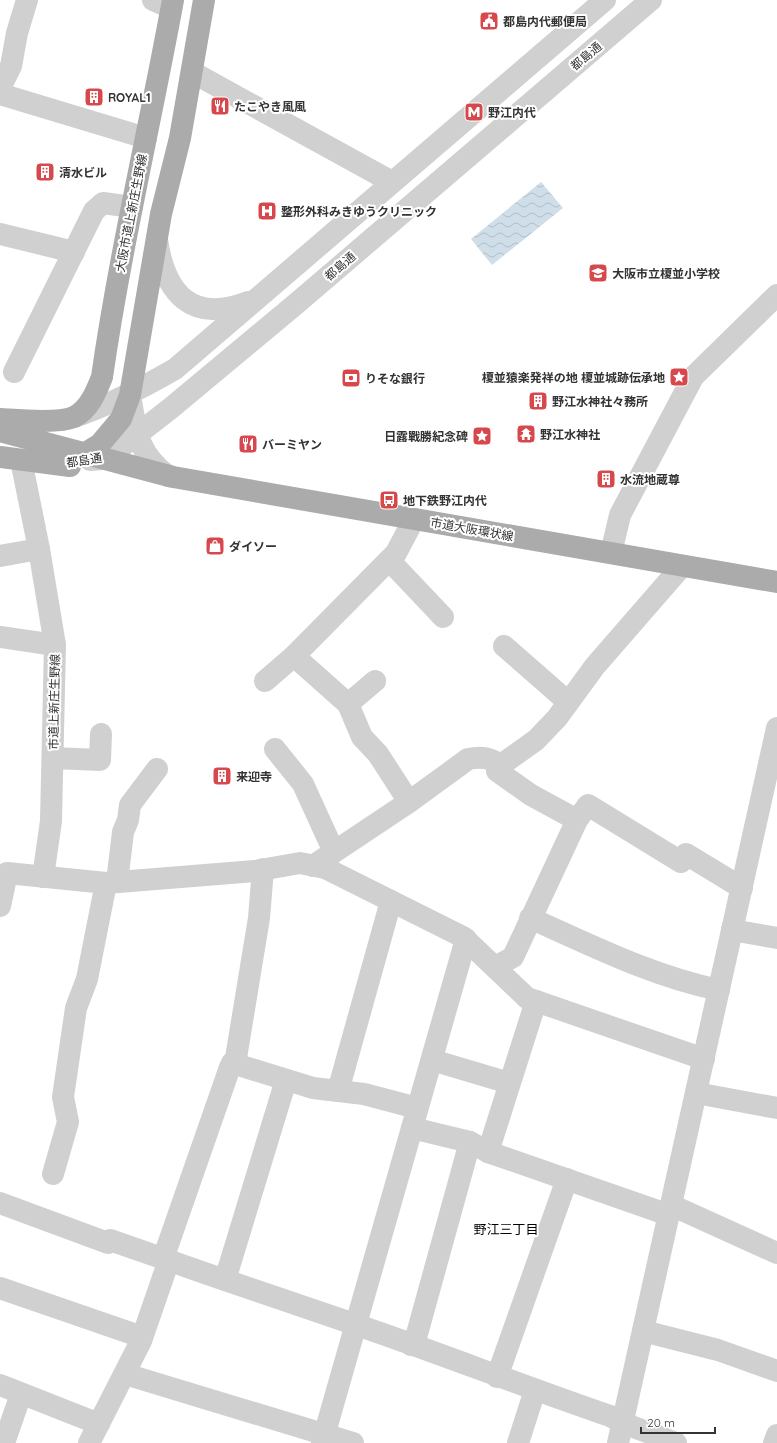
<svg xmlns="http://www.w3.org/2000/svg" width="777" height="1443" font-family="Quicksand,'Noto Sans JP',sans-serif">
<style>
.water{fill:url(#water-waves)}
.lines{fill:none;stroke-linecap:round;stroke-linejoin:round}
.minor{stroke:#d0d0d0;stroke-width:22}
.major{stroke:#ababab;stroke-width:22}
.labels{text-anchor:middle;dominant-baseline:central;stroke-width:4;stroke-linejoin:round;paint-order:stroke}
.poi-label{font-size:12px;font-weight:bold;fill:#333;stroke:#fff;text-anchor:start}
.street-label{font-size:12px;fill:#333;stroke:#fff}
.neighbourhood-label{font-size:13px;fill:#000;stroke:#fff}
</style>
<defs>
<pattern id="water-waves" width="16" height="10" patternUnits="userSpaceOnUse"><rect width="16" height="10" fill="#cfdee9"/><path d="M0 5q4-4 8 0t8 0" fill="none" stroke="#b2bfc8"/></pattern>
</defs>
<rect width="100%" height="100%" fill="#fff"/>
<path class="water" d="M541 182 563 208 492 265 471 239Z"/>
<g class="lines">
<g class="minor">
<path d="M153 0 171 8"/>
<path d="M192 72 392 182"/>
<path d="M0 88 11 66 17 33 27 0"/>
<path d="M0 94 146 138"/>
<path d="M0 234 74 252"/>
<path d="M157 240C165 293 191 324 248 302"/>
<path d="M14 372 94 211 103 203 132 207"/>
<path d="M130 395C136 430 137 453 168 476"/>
<path d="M74 417C110 405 142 388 175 369L605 0"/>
<path d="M21 460 39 549 55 645 51 821 43 877"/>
<path d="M90 460 103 459 112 454 171 408 297 303 651 0"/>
<path d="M611 553 620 515 693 377 777 295"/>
<path d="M0 556 39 549"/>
<path d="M389 560 443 617"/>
<path d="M0 637 55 645"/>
<path d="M504 646 568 702"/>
<path d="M294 656 348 704 362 737 378 754 409 802"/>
<path d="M265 681 294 656 396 553 414 519"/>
<path d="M348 704 375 681"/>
<path d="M275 749 303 784 334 852"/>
<path d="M53 758 100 760 101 734"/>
<path d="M577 820 531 795 497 771 501 765 536 740 557 718 595 666 682 566"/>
<path d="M313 866 409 802 468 759C482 756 490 758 501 765"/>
<path d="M117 882 123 832 128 820 130 805 157 769"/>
<path d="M0 906 7 873 106 883 255 871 300 863 325 868 463 937 527 998 704 1059"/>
<path d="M530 918C590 945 654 977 719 990"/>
<path d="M732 930 777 938"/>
<path d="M495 967 513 957 577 820 588 805 681 862 686 854 742 888"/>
<path d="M432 1060 509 1083"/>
<path d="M232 1063 313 1088 364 1094 417 1108"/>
<path d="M338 1091 391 901"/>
<path d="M696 1093 777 1108"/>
<path d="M412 1128 470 1142 488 1152 669 1215"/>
<path d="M488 1152 536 1001"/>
<path d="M53 1174 68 1122 63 1097 76 1008 87 979 106 883"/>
<path d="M0 1203 108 1243 110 1240C192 1269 275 1297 357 1325 442 1354 525 1387 610 1416L623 1423 676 1443"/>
<path d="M671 1205 777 1253"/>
<path d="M163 1259 230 1067 236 1058 259 918 263 869"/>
<path d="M225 1280 286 1080"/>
<path d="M0 1288 142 1337"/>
<path d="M643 1331 718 1350 777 1371"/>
<path d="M411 1345 417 1334 470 1142"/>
<path d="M125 1374 353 1443"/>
<path d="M497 1377 567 1179"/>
<path d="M0 1385 99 1424"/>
<path d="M4 1443 21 1394"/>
<path d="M89 1443 141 1341 169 1260"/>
<path d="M322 1443 466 939"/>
<path d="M518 1443 535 1390"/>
<path d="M618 1443 777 728"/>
<path d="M774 1443 777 1435"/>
</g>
<g class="major">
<path d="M0 419C18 420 58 424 74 417 89 410 96 392 102 377 120 251 150 126 173 0"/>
<path d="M0 431 173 477 777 582"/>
<path d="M0 457 70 466"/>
<path d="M55 463 80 454H84L100 444 121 419 130 395 161 214 180 138 204 0"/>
</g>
</g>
<defs>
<symbol id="civic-square" viewBox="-11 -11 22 22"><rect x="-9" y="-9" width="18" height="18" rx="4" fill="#d7484c" stroke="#fff"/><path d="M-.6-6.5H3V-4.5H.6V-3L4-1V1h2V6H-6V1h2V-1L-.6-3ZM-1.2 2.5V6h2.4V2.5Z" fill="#fff"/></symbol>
<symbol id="building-square" viewBox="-11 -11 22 22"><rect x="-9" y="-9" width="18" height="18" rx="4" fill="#d7484c" stroke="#fff"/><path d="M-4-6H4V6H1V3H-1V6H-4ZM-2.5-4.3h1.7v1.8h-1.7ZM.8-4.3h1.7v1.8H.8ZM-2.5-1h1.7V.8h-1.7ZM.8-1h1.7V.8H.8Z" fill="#fff"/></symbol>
<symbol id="restaurant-square" viewBox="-11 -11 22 22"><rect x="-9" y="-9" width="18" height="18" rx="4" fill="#d7484c" stroke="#fff"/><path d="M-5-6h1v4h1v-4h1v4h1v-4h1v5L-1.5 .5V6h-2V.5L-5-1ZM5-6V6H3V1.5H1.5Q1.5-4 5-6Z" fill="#fff"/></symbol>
<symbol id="metro-square" viewBox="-11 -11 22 22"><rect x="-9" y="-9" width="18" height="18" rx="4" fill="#d7484c" stroke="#fff"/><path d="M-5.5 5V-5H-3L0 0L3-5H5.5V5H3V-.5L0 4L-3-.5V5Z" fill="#fff"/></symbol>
<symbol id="hospital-square" viewBox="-11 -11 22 22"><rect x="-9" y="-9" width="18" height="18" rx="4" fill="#d7484c" stroke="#fff"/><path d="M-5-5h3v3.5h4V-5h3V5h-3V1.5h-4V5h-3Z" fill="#fff"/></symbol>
<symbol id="school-square" viewBox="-11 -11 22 22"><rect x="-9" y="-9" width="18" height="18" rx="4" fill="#d7484c" stroke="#fff"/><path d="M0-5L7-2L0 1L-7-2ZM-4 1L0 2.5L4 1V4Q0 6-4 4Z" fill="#fff"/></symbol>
<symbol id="sight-square" viewBox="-11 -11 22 22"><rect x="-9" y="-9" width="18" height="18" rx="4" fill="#d7484c" stroke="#fff"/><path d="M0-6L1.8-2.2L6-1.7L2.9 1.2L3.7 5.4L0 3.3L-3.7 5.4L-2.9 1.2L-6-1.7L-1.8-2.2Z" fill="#fff"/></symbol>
<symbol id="bank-square" viewBox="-11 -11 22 22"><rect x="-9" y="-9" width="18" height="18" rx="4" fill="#d7484c" stroke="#fff"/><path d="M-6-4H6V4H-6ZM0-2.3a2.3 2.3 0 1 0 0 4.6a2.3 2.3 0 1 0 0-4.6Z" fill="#fff"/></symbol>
<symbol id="temple-square" viewBox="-11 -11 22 22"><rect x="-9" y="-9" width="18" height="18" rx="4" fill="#d7484c" stroke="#fff"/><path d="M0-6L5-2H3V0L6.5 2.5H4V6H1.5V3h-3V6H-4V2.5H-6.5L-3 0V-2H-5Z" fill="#fff"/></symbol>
<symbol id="bus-square" viewBox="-11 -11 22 22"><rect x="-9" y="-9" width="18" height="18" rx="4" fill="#d7484c" stroke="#fff"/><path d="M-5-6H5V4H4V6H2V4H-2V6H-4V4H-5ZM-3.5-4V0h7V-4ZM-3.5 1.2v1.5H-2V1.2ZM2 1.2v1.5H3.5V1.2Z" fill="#fff"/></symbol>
<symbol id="shop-square" viewBox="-11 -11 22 22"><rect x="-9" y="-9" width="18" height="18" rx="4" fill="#d7484c" stroke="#fff"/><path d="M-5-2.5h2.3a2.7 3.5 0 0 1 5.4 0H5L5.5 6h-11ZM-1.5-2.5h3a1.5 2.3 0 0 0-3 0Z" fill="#fff"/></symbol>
</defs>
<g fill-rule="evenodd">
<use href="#civic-square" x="478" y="10" width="22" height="22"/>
<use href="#building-square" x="83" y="86" width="22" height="22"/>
<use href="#restaurant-square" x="209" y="95" width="22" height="22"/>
<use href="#metro-square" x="463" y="101" width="22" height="22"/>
<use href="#building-square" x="34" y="161" width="22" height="22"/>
<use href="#hospital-square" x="256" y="200" width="22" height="22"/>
<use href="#school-square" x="587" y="262" width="22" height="22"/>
<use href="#sight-square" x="668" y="366" width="22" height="22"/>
<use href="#bank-square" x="340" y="367" width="22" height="22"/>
<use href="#building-square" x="527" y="390" width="22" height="22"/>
<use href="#temple-square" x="515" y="423" width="22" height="22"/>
<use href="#sight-square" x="471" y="425" width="22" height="22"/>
<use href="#restaurant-square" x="237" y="433" width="22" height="22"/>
<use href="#building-square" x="595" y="468" width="22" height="22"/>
<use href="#bus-square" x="378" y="489" width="22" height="22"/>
<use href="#shop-square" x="204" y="535" width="22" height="22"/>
<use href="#building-square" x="211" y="765" width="22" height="22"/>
</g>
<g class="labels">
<g class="poi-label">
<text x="503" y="21">都島内代郵便局</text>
<text x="108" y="97">ROYAL1</text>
<text x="234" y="106">たこやき風風</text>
<text x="488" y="112">野江内代</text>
<text x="59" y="172">清水ビル</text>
<text x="281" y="211">整形外科みきゆうクリニック</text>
<text x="612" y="273">大阪市立榎並小学校</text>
<text x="665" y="377" text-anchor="end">榎並猿楽発祥の地 榎並城跡伝承地</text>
<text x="365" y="378">りそな銀行</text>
<text x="552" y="401">野江水神社々務所</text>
<text x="540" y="434">野江水神社</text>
<text x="468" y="436" text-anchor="end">日露戰勝紀念碑</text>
<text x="262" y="444">バーミヤン</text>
<text x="620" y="479">水流地蔵尊</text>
<text x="403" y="500">地下鉄野江内代</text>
<text x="229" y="546">ダイソー</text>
<text x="236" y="776">来迎寺</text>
</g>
<g class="street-label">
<text transform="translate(586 56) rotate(-40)">都島通</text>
<text transform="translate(131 213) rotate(-79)">大阪市道上新庄生野線</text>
<text transform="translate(340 266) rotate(-41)">都島通</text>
<text transform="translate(84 460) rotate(-9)">都島通</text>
<text transform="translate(472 529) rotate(10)">市道大阪環状線</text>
<text transform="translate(54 702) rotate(-89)">市道上新庄生野線</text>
</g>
<g class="neighbourhood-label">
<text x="506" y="1229">野江三丁目</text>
</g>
</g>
<path d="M641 1427v6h74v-6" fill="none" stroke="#333333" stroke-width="2"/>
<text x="647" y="1427" font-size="12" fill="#333333" stroke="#ffffff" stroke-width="3" paint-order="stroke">20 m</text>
</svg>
